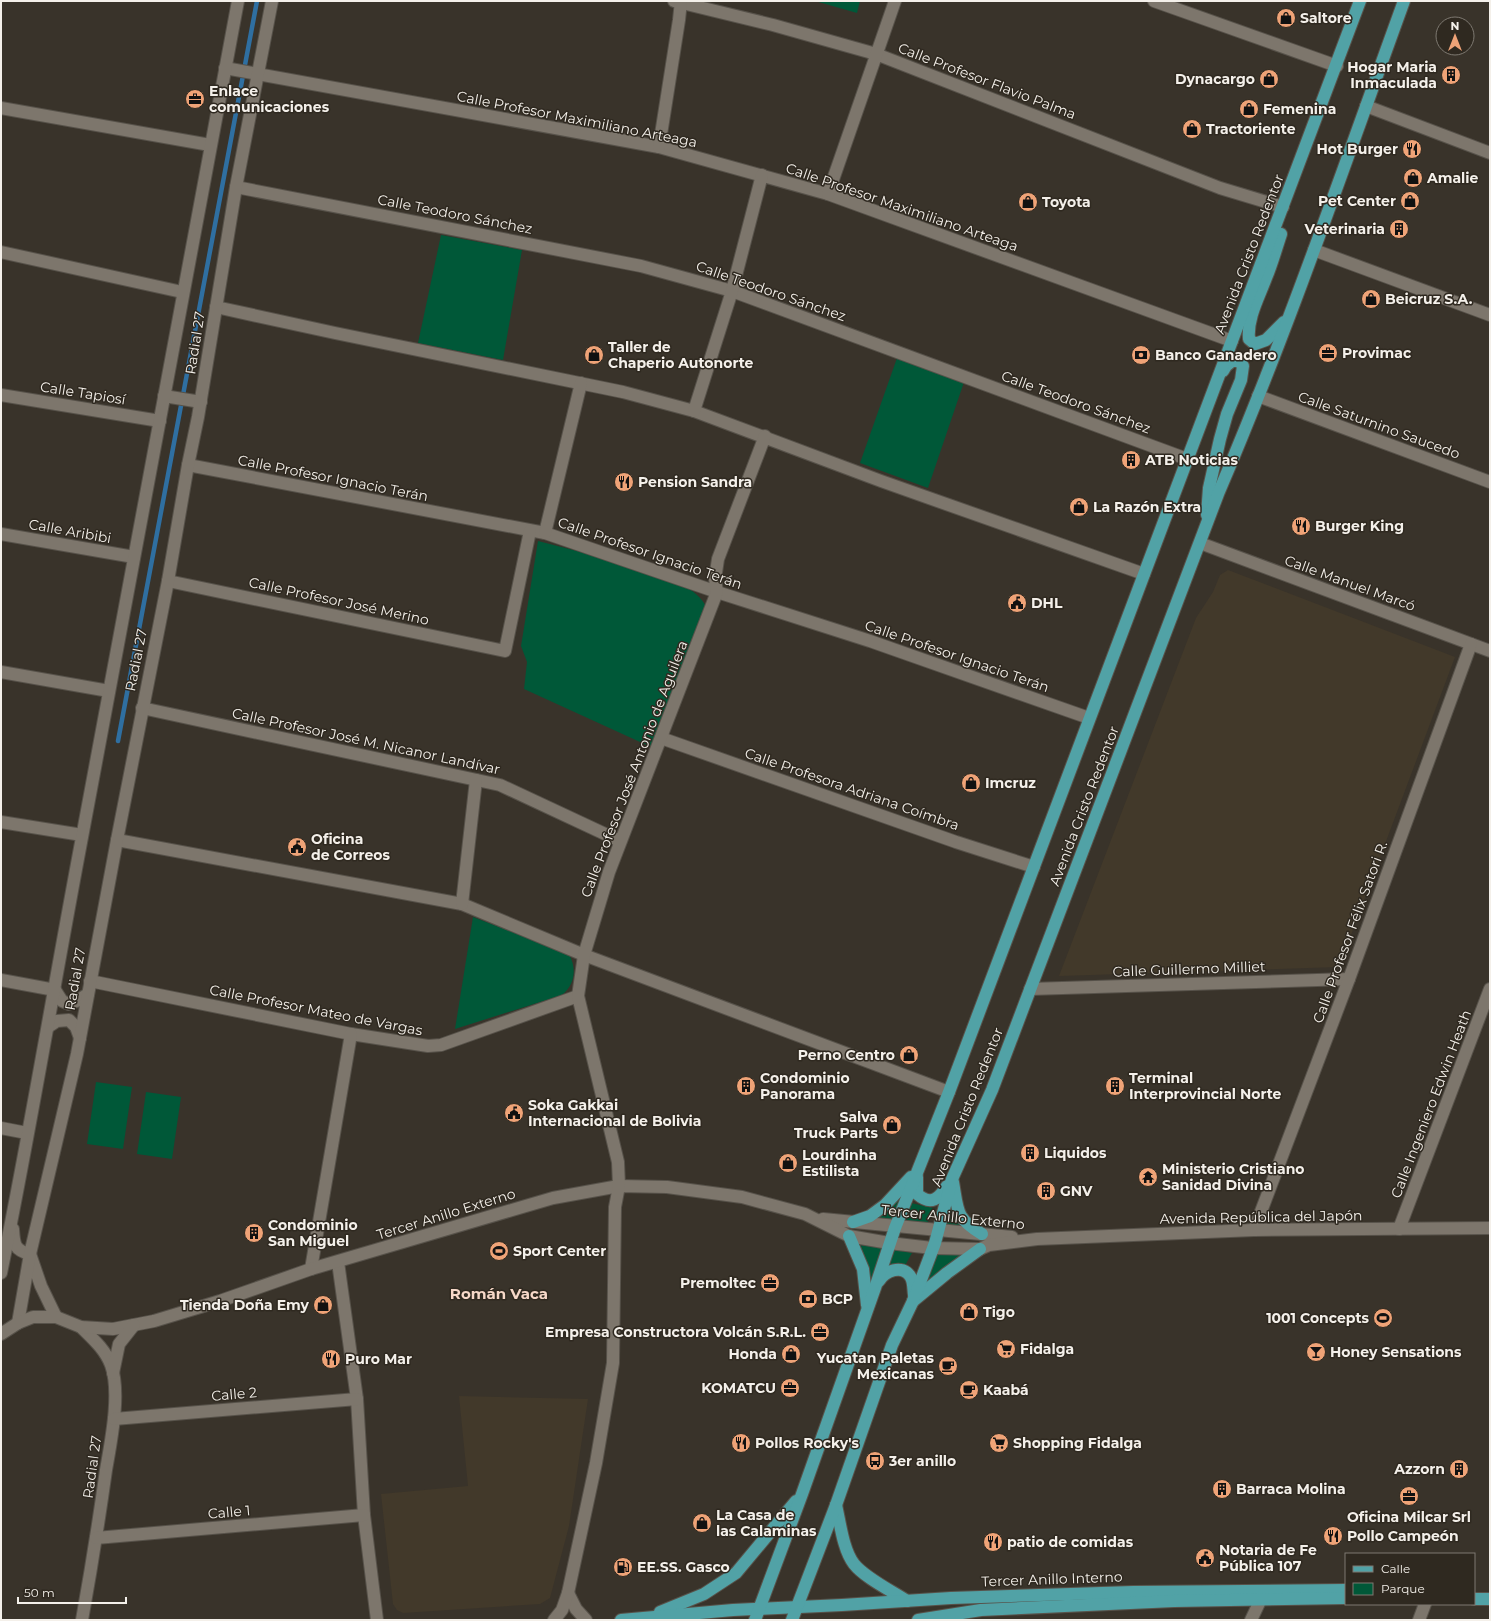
<svg xmlns="http://www.w3.org/2000/svg" width="1491" height="1621" font-family="Montserrat,sans-serif">
<style>
.built{fill:#42392a}
.green{fill:#005838}
.lines{fill:none;stroke-linecap:round;stroke-linejoin:round}
.stream{stroke:#2f6fa1;stroke-width:4.5}
.minor-casing{stroke:#57524a;stroke-width:14}
.major-casing{stroke:#57524a;stroke-width:14}
.minor{stroke:#7d766c;stroke-width:12}
.major{stroke:#51a2a6;stroke-width:12}
.labels{text-anchor:middle;dominant-baseline:central;stroke-width:3;stroke-linejoin:round;paint-order:stroke}
.poi-label{font-size:14px;font-weight:bold;fill:#f4f0ea;stroke:#2f2920;text-anchor:start}
.street-label{font-size:14px;fill:#f4f0ea;stroke:#2f2920}
.neighbourhood-label{font-size:15px;font-weight:bold;fill:#f6d8c8;stroke:#2f2920}
</style>
<rect width="100%" height="100%" fill="#39332a"/>
<g class="built">
<path d="M1228 570 1455 657 1339 967 1059 976 1196 618 1213 592 1220 575Z"/>
<path d="M459 1396 588 1399 569 1526 550 1598 540 1604 403 1613 397 1610 393 1604 381 1494 468 1486Z"/>
</g>
<g class="green">
<path d="M815 1H860L857 13Z"/>
<path d="M441 235 522 250 503 360 418 343Z"/>
<path d="M897 358 964 382 928 488 860 463Z"/>
<path d="M538 541 577 551 682 585C694 591 701 597 707 608L651 747 524 689 527 662 521 646Z"/>
<path d="M473 917 569 954C577 969 575 984 562 995L455 1029Z"/>
<path d="M96 1082 132 1087 123 1149 87 1144Z"/>
<path d="M146 1092 181 1097 172 1159 137 1154Z"/>
<path d="M909 1185 894 1219H871Z"/>
<path d="M949 1201 969 1230 943 1226Z"/>
<path d="M911 1203 933 1208 927 1224 906 1221Z"/>
<path d="M856 1245 884 1247 871 1288Z"/>
<path d="M893 1249 912 1253 903 1269 887 1262Z"/>
<path d="M936 1252 965 1255 919 1288Z"/>
</g>
<g class="lines">
<path class="stream" d="M118 741 257 1"/>
<defs>
<g id="minor">
<path d="M674 1 773 25 876 54 1220 188 1283 207"/>
<path d="M1154 1 1337 66"/>
<path d="M225 68 659 147 828 194 1232 341"/>
<path d="M1366 106 1490 153"/>
<path d="M1 108 210 145"/>
<path d="M659 147 679 20 681 1"/>
<path d="M236 187 641 266 732 291 1187 459"/>
<path d="M828 194 895 1"/>
<path d="M1314 250 1490 315"/>
<path d="M1 252 182 292"/>
<path d="M216 307 335 333 623 392 694 411 881 481 1144 574"/>
<path d="M1 395 160 421"/>
<path d="M164 396 201 402"/>
<path d="M1258 396 1490 482"/>
<path d="M694 411 732 291 762 175"/>
<path d="M188 465 545 533 717 592 870 641 1089 718"/>
<path d="M545 533 581 383"/>
<path d="M1 534 134 557"/>
<path d="M1200 543 1490 651"/>
<path d="M168 581 505 651 530 531"/>
<path d="M1 672 109 691"/>
<path d="M142 708 500 785 620 841"/>
<path d="M661 738 956 842 1034 867"/>
<path d="M1 822 82 835"/>
<path d="M117 840 462 904 584 955 949 1092"/>
<path d="M462 904 476 780"/>
<path d="M1 980 55 990 62 1001 69 1004 77 1001 88 994"/>
<path d="M90 981 351 1034 428 1046 441 1045 578 996"/>
<path d="M1030 989 1349 979"/>
<path d="M48 1027 57 1021 69 1020 76 1027 80 1038"/>
<path d="M1 1128 27 1133"/>
<path d="M823 1219 1012 1237"/>
<path d="M13 1229C14 1244 14 1250 30 1254L41 1286 56 1317"/>
<path d="M1399 1229 1490 989"/>
<path d="M1254 1230 1349 979 1471 644"/>
<path d="M338 1262 357 1399 364 1515 377 1620"/>
<path d="M311 1269 351 1034"/>
<path d="M1 1273C31 1127 55 979 83 832 134 555 185 278 238 1"/>
<path d="M18 1323 30 1254 77 1054 117 840 168 581 188 465 198 417 236 187 272 1"/>
<path d="M81 1327C92 1338 105 1349 111 1365 121 1393 111 1441 106 1470 99 1520 91 1570 82 1620"/>
<path d="M1 1334 18 1323 33 1317H56L81 1327 113 1329 154 1321 220 1301 311 1269 512 1210 553 1198 619 1186 667 1187 742 1197 805 1214 849 1236 889 1243 932 1248 980 1249 989 1245 1037 1239 1254 1230 1490 1228"/>
<path d="M113 1373 119 1344 134 1325"/>
<path d="M114 1419 357 1399"/>
<path d="M96 1538 364 1515"/>
<path d="M568 1593 576 1609 586 1620"/>
<path d="M554 1620 562 1610 568 1593 596 1463 613 1363 615 1207 619 1186 618 1162 578 996 584 955 609 872 717 592 715 579 718 559 765 436"/>
<path d="M1251 1620 1261 1599"/>
<path d="M1419 1620 1425 1604"/>
</g>
<g id="major">
<path d="M1281 234C1276 249 1272 264 1266 278 1259 297 1247 318 1249 339L1255 344 1266 340 1284 322"/>
<path d="M1207 515 1209 488 1220 439 1227 414 1241 380 1243 366 1239 361H1232L1226 366 1223 371"/>
<path d="M917 1177V1194C931 1206 939 1199 947 1186"/>
<path d="M953 1182C958 1210 955 1218 982 1234"/>
<path d="M853 1222 870 1216 885 1205 911 1177"/>
<path d="M849 1236 863 1269 867 1305"/>
<path d="M879 1281C885 1271 902 1264 910 1276 914 1281 913 1289 914 1295"/>
<path d="M913 1301 947 1273 980 1249"/>
<path d="M836 1505C840 1522 843 1550 854 1564 865 1578 892 1591 907 1601"/>
<path d="M1474 1599H1490"/>
<path d="M660 1612 704 1594 736 1573 796 1501"/>
<path d="M621 1620 733 1610 842 1605 951 1598 1133 1592 1346 1590"/>
<path d="M755 1620 802 1494 875 1288 895 1228 949 1092 1360 1"/>
<path d="M792 1620 836 1505 892 1345 913 1301 935 1243 952 1179 992 1090 1218 494C1287 333 1344 166 1404 1"/>
<path d="M918 1620 981 1610 1174 1601 1346 1598"/>
</g>
</defs>
<use href="#minor" class="minor-casing"/>
<use href="#major" class="major-casing"/>
<use href="#minor" class="minor"/>
<use href="#major" class="major"/>
</g>
<defs>
<symbol id="shop-disc" viewBox="-11 -11 22 22"><circle r="9.5" fill="#efa377" stroke="#2f2920"/><path d="M-5-2.5h2.3a2.7 3.5 0 0 1 5.4 0H5L5.5 6h-11ZM-1.5-2.5h3a1.5 2.3 0 0 0-3 0Z" fill="#111"/></symbol>
<symbol id="building-disc" viewBox="-11 -11 22 22"><circle r="9.5" fill="#efa377" stroke="#2f2920"/><path d="M-4-6H4V6H1V3H-1V6H-4ZM-2.5-4.3h1.7v1.8h-1.7ZM.8-4.3h1.7v1.8H.8ZM-2.5-1h1.7V.8h-1.7ZM.8-1h1.7V.8H.8Z" fill="#111"/></symbol>
<symbol id="office-disc" viewBox="-11 -11 22 22"><circle r="9.5" fill="#efa377" stroke="#2f2920"/><path d="M-6-3h4V-5.5h4V-3h4V5H-6ZM-1-4.5V-3h2v-1.5ZM-6 0V1H6V0Z" fill="#111"/></symbol>
<symbol id="restaurant-disc" viewBox="-11 -11 22 22"><circle r="9.5" fill="#efa377" stroke="#2f2920"/><path d="M-5-6h1v4h1v-4h1v4h1v-4h1v5L-1.5 .5V6h-2V.5L-5-1ZM5-6V6H3V1.5H1.5Q1.5-4 5-6Z" fill="#111"/></symbol>
<symbol id="bank-disc" viewBox="-11 -11 22 22"><circle r="9.5" fill="#efa377" stroke="#2f2920"/><path d="M-6-4H6V4H-6ZM0-2.3a2.3 2.3 0 1 0 0 4.6a2.3 2.3 0 1 0 0-4.6Z" fill="#111"/></symbol>
<symbol id="civic-disc" viewBox="-11 -11 22 22"><circle r="9.5" fill="#efa377" stroke="#2f2920"/><path d="M-.6-6.5H3V-4.5H.6V-3L4-1V1h2V6H-6V1h2V-1L-.6-3ZM-1.2 2.5V6h2.4V2.5Z" fill="#111"/></symbol>
<symbol id="temple-disc" viewBox="-11 -11 22 22"><circle r="9.5" fill="#efa377" stroke="#2f2920"/><path d="M0-6L5-2H3V0L6.5 2.5H4V6H1.5V3h-3V6H-4V2.5H-6.5L-3 0V-2H-5Z" fill="#111"/></symbol>
<symbol id="stadium-disc" viewBox="-11 -11 22 22"><circle r="9.5" fill="#efa377" stroke="#2f2920"/><path d="M0-5a6.5 5 0 1 0 0 10a6.5 5 0 1 0 0-10ZM-3.5-1.8h7v3.6h-7Z" fill="#111"/></symbol>
<symbol id="supermarket-disc" viewBox="-11 -11 22 22"><circle r="9.5" fill="#efa377" stroke="#2f2920"/><path d="M-6-5.5h2.5l.6 2H6L4.5 2H-2.5L-4.4-4H-6ZM-1.5 3.2a1.3 1.3 0 1 0 .1 0ZM3 3.2a1.3 1.3 0 1 0 .1 0Z" fill="#111"/></symbol>
<symbol id="bar-disc" viewBox="-11 -11 22 22"><circle r="9.5" fill="#efa377" stroke="#2f2920"/><path d="M-6-5H6L.8 .8V4.5H3.5V6h-7V4.5H-.8V.8Z" fill="#111"/></symbol>
<symbol id="cafe-disc" viewBox="-11 -11 22 22"><circle r="9.5" fill="#efa377" stroke="#2f2920"/><path d="M-5.5-4.5H6V0H3Q3 3.5 0 3.5H-2.5Q-5.5 3.5-5.5 0ZM3-3.2v2h1.7v-2ZM-6 4.5H4V6H-6Z" fill="#111"/></symbol>
<symbol id="bus-disc" viewBox="-11 -11 22 22"><circle r="9.5" fill="#efa377" stroke="#2f2920"/><path d="M-5-6H5V4H4V6H2V4H-2V6H-4V4H-5ZM-3.5-4V0h7V-4ZM-3.5 1.2v1.5H-2V1.2ZM2 1.2v1.5H3.5V1.2Z" fill="#111"/></symbol>
<symbol id="fuel-disc" viewBox="-11 -11 22 22"><circle r="9.5" fill="#efa377" stroke="#2f2920"/><path d="M-5.5-6h7V0h2V4h1.3V-2.5L3-4.5l.8-.8L6-3V5H2.5V1h-1V6h-7ZM-4.2-4.7v3.2H.2V-4.7Z" fill="#111"/></symbol>
</defs>
<g fill-rule="evenodd">
<use href="#shop-disc" x="1275" y="7" width="22" height="22"/>
<use href="#building-disc" x="1440" y="64" width="22" height="22"/>
<use href="#shop-disc" x="1258" y="68" width="22" height="22"/>
<use href="#office-disc" x="184" y="88" width="22" height="22"/>
<use href="#shop-disc" x="1238" y="98" width="22" height="22"/>
<use href="#shop-disc" x="1181" y="118" width="22" height="22"/>
<use href="#restaurant-disc" x="1401" y="138" width="22" height="22"/>
<use href="#shop-disc" x="1402" y="167" width="22" height="22"/>
<use href="#shop-disc" x="1399" y="190" width="22" height="22"/>
<use href="#shop-disc" x="1017" y="191" width="22" height="22"/>
<use href="#building-disc" x="1388" y="218" width="22" height="22"/>
<use href="#shop-disc" x="1360" y="288" width="22" height="22"/>
<use href="#office-disc" x="1317" y="342" width="22" height="22"/>
<use href="#shop-disc" x="583" y="344" width="22" height="22"/>
<use href="#bank-disc" x="1130" y="344" width="22" height="22"/>
<use href="#building-disc" x="1120" y="449" width="22" height="22"/>
<use href="#restaurant-disc" x="613" y="471" width="22" height="22"/>
<use href="#shop-disc" x="1068" y="496" width="22" height="22"/>
<use href="#restaurant-disc" x="1290" y="515" width="22" height="22"/>
<use href="#civic-disc" x="1006" y="592" width="22" height="22"/>
<use href="#shop-disc" x="960" y="772" width="22" height="22"/>
<use href="#civic-disc" x="286" y="836" width="22" height="22"/>
<use href="#shop-disc" x="898" y="1044" width="22" height="22"/>
<use href="#building-disc" x="735" y="1075" width="22" height="22"/>
<use href="#building-disc" x="1104" y="1075" width="22" height="22"/>
<use href="#civic-disc" x="503" y="1102" width="22" height="22"/>
<use href="#shop-disc" x="881" y="1114" width="22" height="22"/>
<use href="#building-disc" x="1019" y="1142" width="22" height="22"/>
<use href="#shop-disc" x="777" y="1152" width="22" height="22"/>
<use href="#temple-disc" x="1137" y="1166" width="22" height="22"/>
<use href="#building-disc" x="1035" y="1180" width="22" height="22"/>
<use href="#building-disc" x="243" y="1222" width="22" height="22"/>
<use href="#stadium-disc" x="488" y="1240" width="22" height="22"/>
<use href="#office-disc" x="759" y="1272" width="22" height="22"/>
<use href="#bank-disc" x="797" y="1288" width="22" height="22"/>
<use href="#shop-disc" x="312" y="1294" width="22" height="22"/>
<use href="#shop-disc" x="958" y="1301" width="22" height="22"/>
<use href="#stadium-disc" x="1372" y="1307" width="22" height="22"/>
<use href="#office-disc" x="809" y="1321" width="22" height="22"/>
<use href="#supermarket-disc" x="995" y="1338" width="22" height="22"/>
<use href="#bar-disc" x="1305" y="1341" width="22" height="22"/>
<use href="#shop-disc" x="780" y="1343" width="22" height="22"/>
<use href="#restaurant-disc" x="320" y="1348" width="22" height="22"/>
<use href="#cafe-disc" x="937" y="1355" width="22" height="22"/>
<use href="#office-disc" x="779" y="1377" width="22" height="22"/>
<use href="#cafe-disc" x="958" y="1379" width="22" height="22"/>
<use href="#restaurant-disc" x="730" y="1432" width="22" height="22"/>
<use href="#supermarket-disc" x="988" y="1432" width="22" height="22"/>
<use href="#bus-disc" x="864" y="1450" width="22" height="22"/>
<use href="#building-disc" x="1448" y="1458" width="22" height="22"/>
<use href="#building-disc" x="1211" y="1478" width="22" height="22"/>
<use href="#office-disc" x="1398" y="1485" width="22" height="22"/>
<use href="#shop-disc" x="691" y="1512" width="22" height="22"/>
<use href="#restaurant-disc" x="1322" y="1525" width="22" height="22"/>
<use href="#restaurant-disc" x="982" y="1531" width="22" height="22"/>
<use href="#civic-disc" x="1194" y="1547" width="22" height="22"/>
<use href="#fuel-disc" x="612" y="1556" width="22" height="22"/>
</g>
<g class="labels">
<g class="poi-label">
<text x="1300" y="18">Saltore</text>
<text x="1437" y="67" text-anchor="end">Hogar Maria<tspan x="1437" dy="16">Inmaculada</tspan></text>
<text x="1255" y="79" text-anchor="end">Dynacargo</text>
<text x="209" y="91">Enlace<tspan x="209" dy="16">comunicaciones</tspan></text>
<text x="1263" y="109">Femenina</text>
<text x="1206" y="129">Tractoriente</text>
<text x="1398" y="149" text-anchor="end">Hot Burger</text>
<text x="1427" y="178">Amalie</text>
<text x="1396" y="201" text-anchor="end">Pet Center</text>
<text x="1042" y="202">Toyota</text>
<text x="1385" y="229" text-anchor="end">Veterinaria</text>
<text x="1385" y="299">Beicruz S.A.</text>
<text x="608" y="347">Taller de<tspan x="608" dy="16">Chaperio Autonorte</tspan></text>
<text x="1342" y="353">Provimac</text>
<text x="1155" y="355">Banco Ganadero</text>
<text x="1145" y="460">ATB Noticias</text>
<text x="638" y="482">Pension Sandra</text>
<text x="1093" y="507">La Razón Extra</text>
<text x="1315" y="526">Burger King</text>
<text x="1031" y="603">DHL</text>
<text x="985" y="783">Imcruz</text>
<text x="311" y="839">Oficina<tspan x="311" dy="16">de Correos</tspan></text>
<text x="895" y="1055" text-anchor="end">Perno Centro</text>
<text x="760" y="1078">Condominio<tspan x="760" dy="16">Panorama</tspan></text>
<text x="1129" y="1078">Terminal<tspan x="1129" dy="16">Interprovincial Norte</tspan></text>
<text x="528" y="1105">Soka Gakkai<tspan x="528" dy="16">Internacional de Bolivia</tspan></text>
<text x="878" y="1117" text-anchor="end">Salva<tspan x="878" dy="16">Truck Parts</tspan></text>
<text x="1044" y="1153">Liquidos</text>
<text x="802" y="1155">Lourdinha<tspan x="802" dy="16">Estilista</tspan></text>
<text x="1162" y="1169">Ministerio Cristiano<tspan x="1162" dy="16">Sanidad Divina</tspan></text>
<text x="1060" y="1191">GNV</text>
<text x="268" y="1225">Condominio<tspan x="268" dy="16">San Miguel</tspan></text>
<text x="513" y="1251">Sport Center</text>
<text x="756" y="1283" text-anchor="end">Premoltec</text>
<text x="822" y="1299">BCP</text>
<text x="309" y="1305" text-anchor="end">Tienda Doña Emy</text>
<text x="983" y="1312">Tigo</text>
<text x="1369" y="1318" text-anchor="end">1001 Concepts</text>
<text x="806" y="1332" text-anchor="end">Empresa Constructora Volcán S.R.L.</text>
<text x="1020" y="1349">Fidalga</text>
<text x="1330" y="1352">Honey Sensations</text>
<text x="777" y="1354" text-anchor="end">Honda</text>
<text x="934" y="1358" text-anchor="end">Yucatan Paletas<tspan x="934" dy="16">Mexicanas</tspan></text>
<text x="345" y="1359">Puro Mar</text>
<text x="776" y="1388" text-anchor="end">KOMATCU</text>
<text x="983" y="1390">Kaabá</text>
<text x="755" y="1443">Pollos Rocky's</text>
<text x="1013" y="1443">Shopping Fidalga</text>
<text x="889" y="1461">3er anillo</text>
<text x="1445" y="1469" text-anchor="end">Azzorn</text>
<text x="1236" y="1489">Barraca Molina</text>
<text x="716" y="1515">La Casa de<tspan x="716" dy="16">las Calaminas</tspan></text>
<text x="1409" y="1517" text-anchor="middle">Oficina Milcar Srl</text>
<text x="1347" y="1536">Pollo Campeón</text>
<text x="1007" y="1542">patio de comidas</text>
<text x="1219" y="1550">Notaria de Fe<tspan x="1219" dy="16">Pública 107</tspan></text>
<text x="637" y="1567">EE.SS. Gasco</text>
</g>
<g class="street-label">
<text transform="translate(987 81) rotate(21)">Calle Profesor Flavio Palma</text>
<text transform="translate(577 119) rotate(11)">Calle Profesor Maximiliano Arteaga</text>
<text transform="translate(902 207) rotate(19)">Calle Profesor Maximiliano Arteaga</text>
<text transform="translate(455 214) rotate(11)">Calle Teodoro Sánchez</text>
<text transform="translate(1249 254) rotate(-69)">Avenida Cristo Redentor</text>
<text transform="translate(771 291) rotate(19)">Calle Teodoro Sánchez</text>
<text transform="translate(195 343) rotate(-81)">Radial 27</text>
<text transform="translate(83 393) rotate(9)">Calle Tapiosí</text>
<text transform="translate(1076 402) rotate(20)">Calle Teodoro Sánchez</text>
<text transform="translate(1379 425) rotate(20)">Calle Saturnino Saucedo</text>
<text transform="translate(333 478) rotate(11)">Calle Profesor Ignacio Terán</text>
<text transform="translate(70 531) rotate(10)">Calle Aribibi</text>
<text transform="translate(650 553) rotate(19)">Calle Profesor Ignacio Terán</text>
<text transform="translate(1350 583) rotate(20)">Calle Manuel Marcó</text>
<text transform="translate(339 601) rotate(12)">Calle Profesor José Merino</text>
<text transform="translate(957 656) rotate(19)">Calle Profesor Ignacio Terán</text>
<text transform="translate(136 660) rotate(-79)">Radial 27</text>
<text transform="translate(366 741) rotate(12)">Calle Profesor José M. Nicanor Landívar</text>
<text transform="translate(634 769) rotate(-69)">Calle Profesor José Antonio de Aguilera</text>
<text transform="translate(852 789) rotate(19)">Calle Profesora Adriana Coímbra</text>
<text transform="translate(1084 806) rotate(-69)">Avenida Cristo Redentor</text>
<text transform="translate(1350 932) rotate(-70)">Calle Profesor Félix Satori R.</text>
<text transform="translate(1189 969) rotate(-2)">Calle Guillermo Milliet</text>
<text transform="translate(75 979) rotate(-80)">Radial 27</text>
<text transform="translate(316 1010) rotate(11)">Calle Profesor Mateo de Vargas</text>
<text transform="translate(1431 1104) rotate(-69)">Calle Ingeniero Edwin Heath</text>
<text transform="translate(967 1107) rotate(-68)">Avenida Cristo Redentor</text>
<text transform="translate(446 1214) rotate(-17)">Tercer Anillo Externo</text>
<text transform="translate(953 1217) rotate(6)">Tercer Anillo Externo</text>
<text transform="translate(1261 1217) rotate(-1)">Avenida República del Japón</text>
<text transform="translate(234 1394) rotate(-5)">Calle 2</text>
<text transform="translate(92 1467) rotate(-82)">Radial 27</text>
<text transform="translate(229 1512) rotate(-5)">Calle 1</text>
<text transform="translate(1052 1579) rotate(-2)">Tercer Anillo Interno</text>
</g>
<g class="neighbourhood-label">
<text x="499" y="1293">Román Vaca</text>
</g>
</g>
<rect width="1491" height="1621" fill="none" stroke="#f4f0ea" stroke-width="4"/>
<rect x="1345" y="1553" width="130" height="52" fill="#2f2920" stroke="#7e7971"/>
<rect x="1353" y="1566" width="20" height="6" fill="#51a2a6" stroke="#7e7971"/>
<text x="1381" y="1573" font-size="12" fill="#f4f0ea">Calle</text>
<rect x="1353" y="1583" width="20" height="12" fill="#005838" stroke="#7e7971"/>
<text x="1381" y="1593" font-size="12" fill="#f4f0ea">Parque</text>
<g transform="translate(1455 36)"><circle r="19" fill="#2f2920" stroke="#7e7971"/>
<path d="M0-3L7 15L0 10L-7 15Z" fill="#efa377"/>
<text y="-6" font-size="11" font-weight="bold" text-anchor="middle" fill="#f4f0ea">N</text>
</g>
<path d="M18 1597v6h108v-6" fill="none" stroke="#f4f0ea" stroke-width="2"/>
<text x="24" y="1597" font-size="12" fill="#f4f0ea" stroke="#2f2920" stroke-width="3" paint-order="stroke">50 m</text>
</svg>
